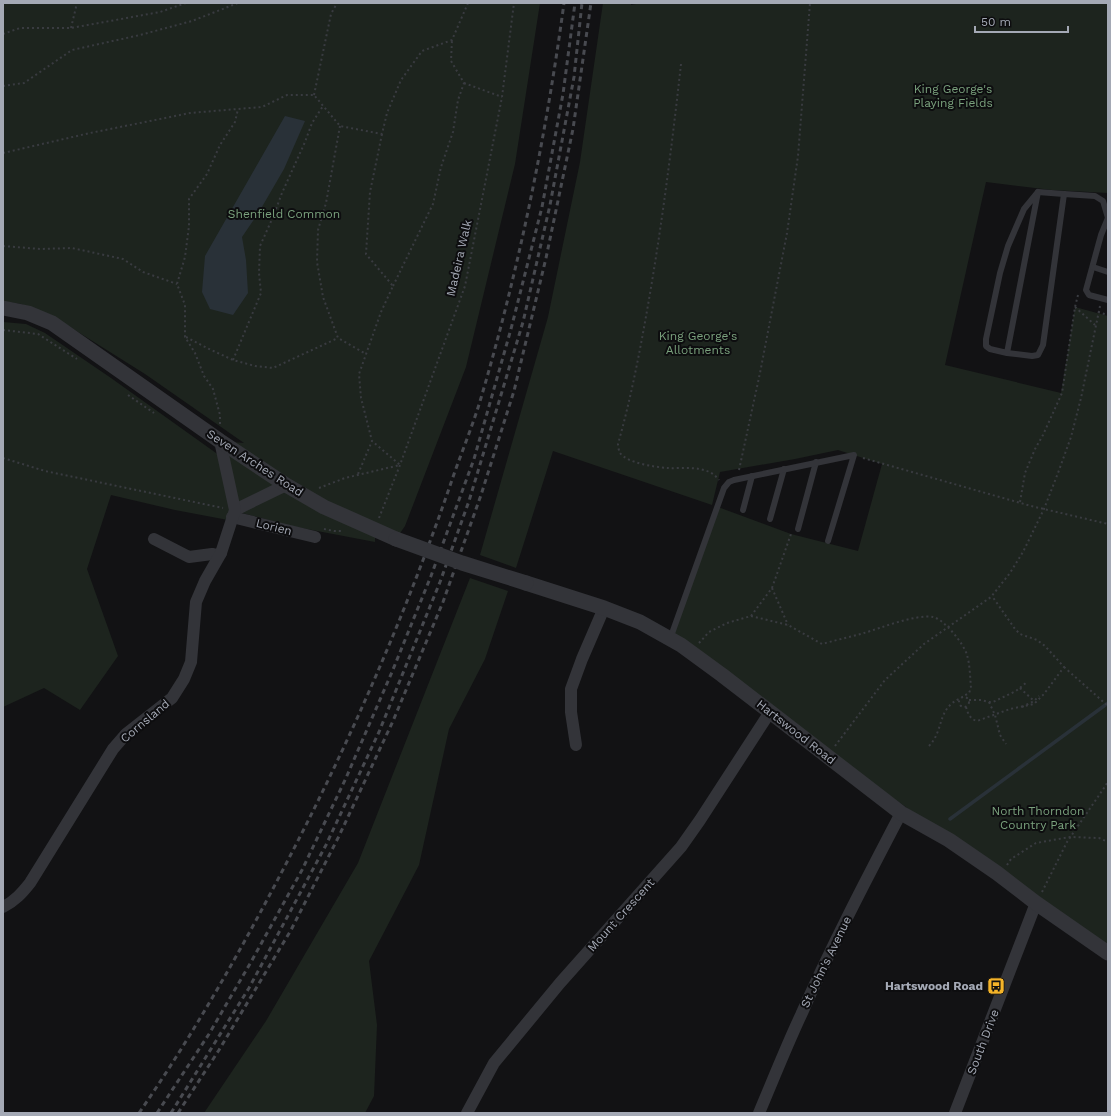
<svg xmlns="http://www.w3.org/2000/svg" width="1111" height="1116" font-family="'Work Sans',sans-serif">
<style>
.green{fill:#1d241e}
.water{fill:#293138}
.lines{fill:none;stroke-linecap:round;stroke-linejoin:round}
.stream{stroke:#293138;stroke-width:3.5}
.path{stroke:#393b40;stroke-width:2;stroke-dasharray:2 3;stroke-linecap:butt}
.service{stroke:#333439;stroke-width:6}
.minor{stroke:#333439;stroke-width:12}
.tertiary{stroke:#333439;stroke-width:15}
.rail{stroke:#484a50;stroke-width:3;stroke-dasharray:5 4;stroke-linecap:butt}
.tertiary-bridge{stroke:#333439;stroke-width:15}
.labels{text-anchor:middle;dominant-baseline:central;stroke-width:4;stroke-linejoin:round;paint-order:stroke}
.park-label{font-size:12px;fill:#7aa17d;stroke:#0d0d0f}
.street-label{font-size:12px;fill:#a4a9b5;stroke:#0d0d0f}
.poi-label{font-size:12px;font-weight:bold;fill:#a4a9b5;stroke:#0d0d0f;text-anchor:end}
</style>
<rect width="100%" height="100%" fill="#121214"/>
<g class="green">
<path d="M3 3H540L515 164 466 367 405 526 396 539 375 530V542L291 526 235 511 228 520 175 510 111 495 87 569 118 656 80 710 44 688 3 707V322L26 324 45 333 111 378 223 458 220 441 244 443 145 374 51 315 21 304 3 301Z"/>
<path d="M603 3H631V5L641 3H1108V193L1052 190 986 182 945 365 1061 393 1075 307 1108 316V951L670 639 718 507 791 534 858 551 882 464 838 450 795 459 720 472 712 505 553 451 516 568 480 555 548 317 580 162Z"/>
<path d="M470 578 508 591 485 659 449 729 419 865 369 961 377 1025 374 1096 365 1113H204L266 1021 358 863Z"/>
</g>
<path class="water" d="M285 116 305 121 284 169 259 212 242 237 246 260 248 293 233 315 210 309 202 292 205 256Z"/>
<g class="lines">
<path class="stream" d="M950 819 1108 703"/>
<g class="path">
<path d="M71 28 77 3"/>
<path d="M3 34 20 28H71L160 12 186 3"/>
<path d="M681 64C672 145 662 225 648 305 640 351 631 398 618 444 618 447 619 451 620 453 627 463 655 467 667 468 684 469 707 464 719 480"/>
<path d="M464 83 502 97"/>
<path d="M3 86 24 83 72 50 140 35 192 21 238 3"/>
<path d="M314 95 331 14 337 3"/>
<path d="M340 126 326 203 318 230 317 262 323 297 338 338 366 354"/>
<path d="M382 134 370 192 366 254 393 286 381 312 359 374 361 398 372 441 400 465"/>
<path d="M3 153 90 133 190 113 262 107 287 95H314L340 126 382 134 387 113 401 80 422 51 452 40 468 3"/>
<path d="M3 246 40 249 72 248 123 259 143 272 177 284"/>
<path d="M393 286 433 204 441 167 453 132 458 100 464 83 451 61 452 40"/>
<path d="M1075 307 1095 325"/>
<path d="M1098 312 1108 315"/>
<path d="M3 330 38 334 77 359"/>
<path d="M186 337 207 348 233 360 255 366 273 368 338 338"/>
<path d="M233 360 261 293 259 273 260 246 273 217 282 193 305 142 312 123 323 106"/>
<path d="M128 395 154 413"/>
<path d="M220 424V415L213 389 204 376 195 353 185 337V305L177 284 185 257 189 226V199L207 174 220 145 235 122 238 109"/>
<path d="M3 458 45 471 223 508"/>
<path d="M863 458 1031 506 1108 524"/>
<path d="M739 470 760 373 787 233 798 156 810 3"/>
<path d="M358 474 372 441"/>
<path d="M319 488 345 478 400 465"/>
<path d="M1020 502 1025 473 1035 449 1043 435 1062 393 1075 307 1078 295"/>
<path d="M379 518 400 465 465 286 502 97 514 3"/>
<path d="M324 529 334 531H343"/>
<path d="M772 588 788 625"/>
<path d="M751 616 772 588 791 534"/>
<path d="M699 643 709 632 727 623 751 616 788 625 822 644C836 640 850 637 864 633 881 628 915 614 933 617 944 619 964 644 967 655 970 665 970 677 971 688L969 693 962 697"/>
<path d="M1064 667 1108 706"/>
<path d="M1020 688 1034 701"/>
<circle cx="964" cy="702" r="5"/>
<path d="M969 700H981L989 702H993L1016 691 1027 682"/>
<path d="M989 702 995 715 1000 735 1006 744"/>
<path d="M966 707C968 714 970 719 977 721L1010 709 1034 704 1044 694 1064 667 1045 646 1037 640 1020 634 1015 629 992 596"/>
<path d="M1022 707 1034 701 1039 696"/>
<path d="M835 746 885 680 924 644 991 597 1010 573 1023 552 1044 509 1058 473 1071 437 1081 398 1100 306"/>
<path d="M929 746C945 729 936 709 961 698"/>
<path d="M1007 865 1011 859 1036 843 1070 837 1099 838 1108 842"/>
<path d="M1042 892 1067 842 1106 785 1108 781"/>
</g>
<g class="service">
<path d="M1038 192 1064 194"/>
<path d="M1108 218 1101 235 1086 290 1089 295 1108 300"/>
<path d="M1093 267 1108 272"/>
<path d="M1007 353 990 349 986 346V339L1000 273 1008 246 1024 209 1038 192 1007 353 1032 356 1038 355 1043 345 1064 194 1095 196 1103 201 1108 218"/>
<path d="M743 510 752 476"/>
<path d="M770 519 784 469"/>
<path d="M798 529 816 462"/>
<path d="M670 639 724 488 729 482 734 480 854 455 828 541"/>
</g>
<g class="minor">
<path d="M235 510 286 485"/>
<path d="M232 517 315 537"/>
<path d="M154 539 189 557 212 554 217 555 221 553"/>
<path d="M576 745 571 712V689L582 659 604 608"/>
<path d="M3 907C15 901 22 893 30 883L113 749 126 734 172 698 184 679 191 662 196 602 205 581 221 553 235 510 220 441"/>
<path d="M467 1113 494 1063 560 983 681 847 700 820 770 712"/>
<path d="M759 1113C773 1080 786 1047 801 1015 831 947 866 880 901 813"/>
<path d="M955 1113 1036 903"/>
</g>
<g class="tertiary">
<path d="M3 308 28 313 52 323 220 441 286 485 324 507 396 539"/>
<path d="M526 583 604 608 640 622 681 645 722 675 901 813 949 840 997 873 1036 903 1108 953"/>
</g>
<g class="rail">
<path d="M139 1113C202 1022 255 925 305 827 362 714 412 597 453 477 462 451 473 425 481 398 519 269 546 136 564 3"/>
<path d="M157 1113 209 1034 251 962 302 870 346 778 392 672 431 576 474 459 511 329 542 207 563 94 575 3"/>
<path d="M171 1113 249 988 326 845 379 732 440 582 469 501 523 322 550 205 574 77 582 3"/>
<path d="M178 1113 219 1050 291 930 339 836 393 721 443 602 481 495 514 391 546 258 573 129 591 3"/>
</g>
<path class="tertiary-bridge" d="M396 539 462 563 526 583"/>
</g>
<defs>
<symbol id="bus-square" viewBox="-11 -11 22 22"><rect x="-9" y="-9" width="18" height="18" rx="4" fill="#f5b429" stroke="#0d0d0f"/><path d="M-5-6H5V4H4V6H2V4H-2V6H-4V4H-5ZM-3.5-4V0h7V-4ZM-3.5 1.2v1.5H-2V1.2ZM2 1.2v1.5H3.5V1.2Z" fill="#111"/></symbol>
</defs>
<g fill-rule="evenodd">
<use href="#bus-square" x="986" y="976" width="20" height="20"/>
</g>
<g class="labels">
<g class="park-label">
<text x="953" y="89">King George's<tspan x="953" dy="14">Playing Fields</tspan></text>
<text x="284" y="214">Shenfield Common</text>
<text x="698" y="336">King George's<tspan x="698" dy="14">Allotments</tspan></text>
<text x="1038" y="811">North Thorndon<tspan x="1038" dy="14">Country Park</tspan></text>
</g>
<g class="street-label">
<text transform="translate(459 258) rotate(-77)">Madeira Walk</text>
<text transform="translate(255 463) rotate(33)">Seven Arches Road</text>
<text transform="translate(274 527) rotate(14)">Lorien</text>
<text transform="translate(145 721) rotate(-40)">Cornsland</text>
<text transform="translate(796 732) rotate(38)">Hartswood Road</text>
<text transform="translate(621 915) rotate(-48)">Mount Crescent</text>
<text transform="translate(826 962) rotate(-64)">St John's Avenue</text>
<text transform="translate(983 1042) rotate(-69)">South Drive</text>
</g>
<g class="poi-label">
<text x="983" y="986">Hartswood Road</text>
</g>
</g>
<rect width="1111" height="1116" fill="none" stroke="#a4a9b5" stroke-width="8"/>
<path d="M975 26v6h93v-6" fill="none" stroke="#a4a9b5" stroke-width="2"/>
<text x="981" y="26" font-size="12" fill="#a4a9b5" stroke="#0d0d0f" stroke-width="3" paint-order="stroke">50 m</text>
</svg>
